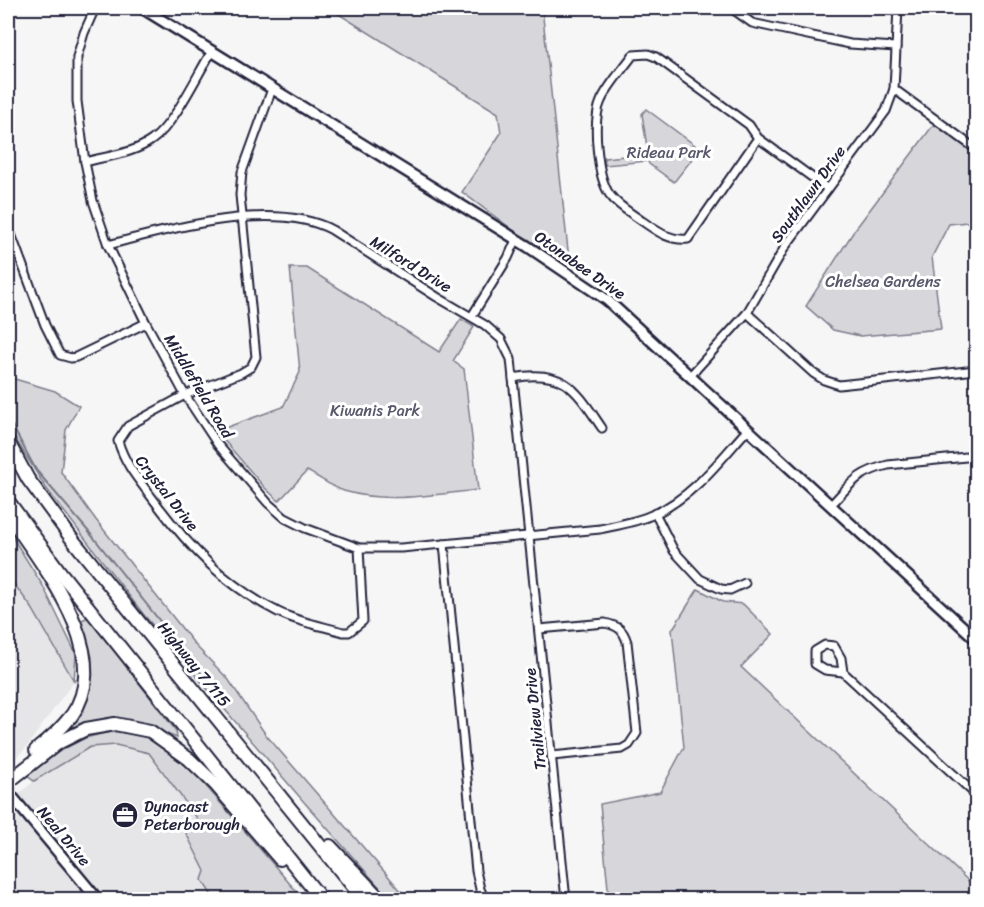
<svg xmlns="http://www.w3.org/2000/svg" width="984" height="907" font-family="Sriracha,sans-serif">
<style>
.built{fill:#e6e6e9}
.green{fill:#d7d7db;stroke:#7c7c8b;stroke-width:1.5}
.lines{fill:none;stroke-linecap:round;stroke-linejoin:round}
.stream{stroke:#767685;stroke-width:2}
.street-casing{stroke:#22223b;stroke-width:11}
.secondary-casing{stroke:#22223b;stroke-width:14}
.highway-casing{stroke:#22223b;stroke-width:16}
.street{stroke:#fff;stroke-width:7}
.secondary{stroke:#fff;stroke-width:9}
.highway{stroke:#fff;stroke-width:12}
.labels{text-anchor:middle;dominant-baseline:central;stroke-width:6;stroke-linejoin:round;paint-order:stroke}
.park-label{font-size:16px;fill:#58586b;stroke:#fff}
.street-label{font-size:16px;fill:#22223b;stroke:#fff}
.poi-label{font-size:16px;fill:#22223b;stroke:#fff;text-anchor:start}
</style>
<rect width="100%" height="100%" fill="#f6f6f7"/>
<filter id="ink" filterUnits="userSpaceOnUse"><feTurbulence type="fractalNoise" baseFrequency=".0167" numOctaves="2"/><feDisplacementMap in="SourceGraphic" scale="12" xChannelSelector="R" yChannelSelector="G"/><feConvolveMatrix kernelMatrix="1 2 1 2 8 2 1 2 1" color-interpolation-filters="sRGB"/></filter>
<g filter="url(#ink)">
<g class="built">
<path d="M8 576 32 608 74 681 25 749 8 765Z"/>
<path d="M116 745 149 753 197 819 186 833 206 871 202 880 214 899 8 900V803L34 781 90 747Z"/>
</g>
<g class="green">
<path d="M329 8H542L570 269 533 245 462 192 501 133 498 113Z"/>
<path d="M646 109 700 149 674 182 649 164 648 161 605 165 604 158 648 154 642 114Z"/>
<path d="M934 124 976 155V221L949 224 932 257 941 329 860 336 833 330 806 306 854 231Z"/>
<path d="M290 268H307L439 352 461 319 474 327 453 361 464 369 478 490C434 494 387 504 344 491 331 487 319 477 307 471L279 501 265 488 216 431 283 407 300 372Z"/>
<path d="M8 377 55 391 79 406 66 430 61 472 96 520 196 646 228 679 266 735 408 899H392L382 890 304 802 144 615 46 488 8 427Z"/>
<path d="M8 530 43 586 76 654 74 681 32 608 8 576Z"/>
<path d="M698 589 723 602 743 604 773 634 741 667 976 888V896L966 897V900L609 899 600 804 660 792 684 747 672 630Z"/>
<path d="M88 617 176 731 177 738 136 722 115 719 71 733 66 729 89 689 92 657 80 621Z"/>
<path d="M113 731 144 736 168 751 193 771 303 899H214L202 880 205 871 186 833 197 818 149 753 116 745 90 747 34 781 27 776 60 751 85 738Z"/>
</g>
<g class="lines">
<path class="stream" d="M8 418 36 470 94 538 201 673"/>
<defs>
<g id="street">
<path d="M95 8 84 33 77 57V101L85 162 93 201 108 245 146 323 185 395 218 445 268 503 285 518 305 528 359 548H401L600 529C618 525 637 522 654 514 693 497 720 460 748 429"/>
<path d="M731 8 752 23 775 28 850 44 896 47"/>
<path d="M272 89 242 172 240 195 256 357 251 367 241 373 185 395 128 426 118 441C126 467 140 481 156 503 190 548 226 586 278 612 298 622 322 626 343 632H349L363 621 359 548"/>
<path d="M894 89 976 149"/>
<path d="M758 138 688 239C669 241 657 231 642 221 631 213 618 206 610 195 597 178 592 120 601 101 608 85 623 69 633 55L648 54 656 57 749 125 758 138 828 189"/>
<path d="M85 162C106 156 133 154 152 140 174 125 197 75 212 51"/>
<path d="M8 226 45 325 60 355 71 358 76 357 146 323"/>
<path d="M108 245C168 229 275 199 332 230L437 297 485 325 501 339 511 359 566 900"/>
<path d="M747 313 813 373 824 380 839 385 976 370"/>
<path d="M472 316 508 258 516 240"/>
<path d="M690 376 747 313 785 247 886 111 894 89 898 8"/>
<path d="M513 378C565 368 576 390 602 428"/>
<path d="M831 505C852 483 856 473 888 465L976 456"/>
<path d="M655 513 674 551 700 579 721 589 730 590 745 583"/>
<path d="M444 544 476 871 480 889 485 900"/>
<path d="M539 629 605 623C618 626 623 629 627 642L637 733 629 745 622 749 552 756"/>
<path d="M843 672 825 670 815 664V651L825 645 834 646 841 658 843 672 976 795"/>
</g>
<g id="secondary">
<path d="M142 8 527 246 607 300 976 639"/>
<path d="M8 792 98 900"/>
</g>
<g id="highway">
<path d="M8 442 28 479 72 539 364 900"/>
<path d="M8 501 60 572 322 900"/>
<path d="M10 517C43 566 115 654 72 715 62 728 49 740 36 750"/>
<path d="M8 782 58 743 86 729 115 724 150 731 189 759 216 785 280 859"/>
<path d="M330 846 381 900"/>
</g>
</defs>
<use href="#street" class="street-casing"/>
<use href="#secondary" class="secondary-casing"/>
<use href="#highway" class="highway-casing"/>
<use href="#street" class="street"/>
<use href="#secondary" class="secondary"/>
<use href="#highway" class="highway"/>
</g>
</g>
<defs>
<symbol id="office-disc" viewBox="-11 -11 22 22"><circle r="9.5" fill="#22223b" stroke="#fff"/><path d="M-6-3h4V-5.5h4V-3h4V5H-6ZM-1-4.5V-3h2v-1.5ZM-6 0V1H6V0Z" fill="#fff"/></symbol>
</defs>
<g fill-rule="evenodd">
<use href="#office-disc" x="110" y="800" width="30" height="30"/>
</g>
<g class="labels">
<g class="park-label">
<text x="669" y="152">Rideau Park</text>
<text x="883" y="281">Chelsea Gardens</text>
<text x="375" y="410">Kiwanis Park</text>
</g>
<g class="street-label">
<text transform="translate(808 194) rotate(-54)">Southlawn Drive</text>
<text transform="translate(411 264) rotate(32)">Milford Drive</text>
<text transform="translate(580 265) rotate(35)">Otonabee Drive</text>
<text transform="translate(199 386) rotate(59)">Middlefield Road</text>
<text transform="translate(167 493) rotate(52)">Crystal Drive</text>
<text transform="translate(194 664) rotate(51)">Highway 7/115</text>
<text transform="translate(535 719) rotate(-96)">Trailview Drive</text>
<text transform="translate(64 836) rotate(50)">Neal Drive</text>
</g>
<g class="poi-label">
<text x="144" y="806">Dynacast<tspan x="144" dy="18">Peterborough</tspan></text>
</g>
</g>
<rect width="984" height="907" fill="none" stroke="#fff" stroke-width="30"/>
<rect x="15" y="15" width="954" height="877" fill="none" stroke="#22223b" stroke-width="2" filter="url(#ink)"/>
</svg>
